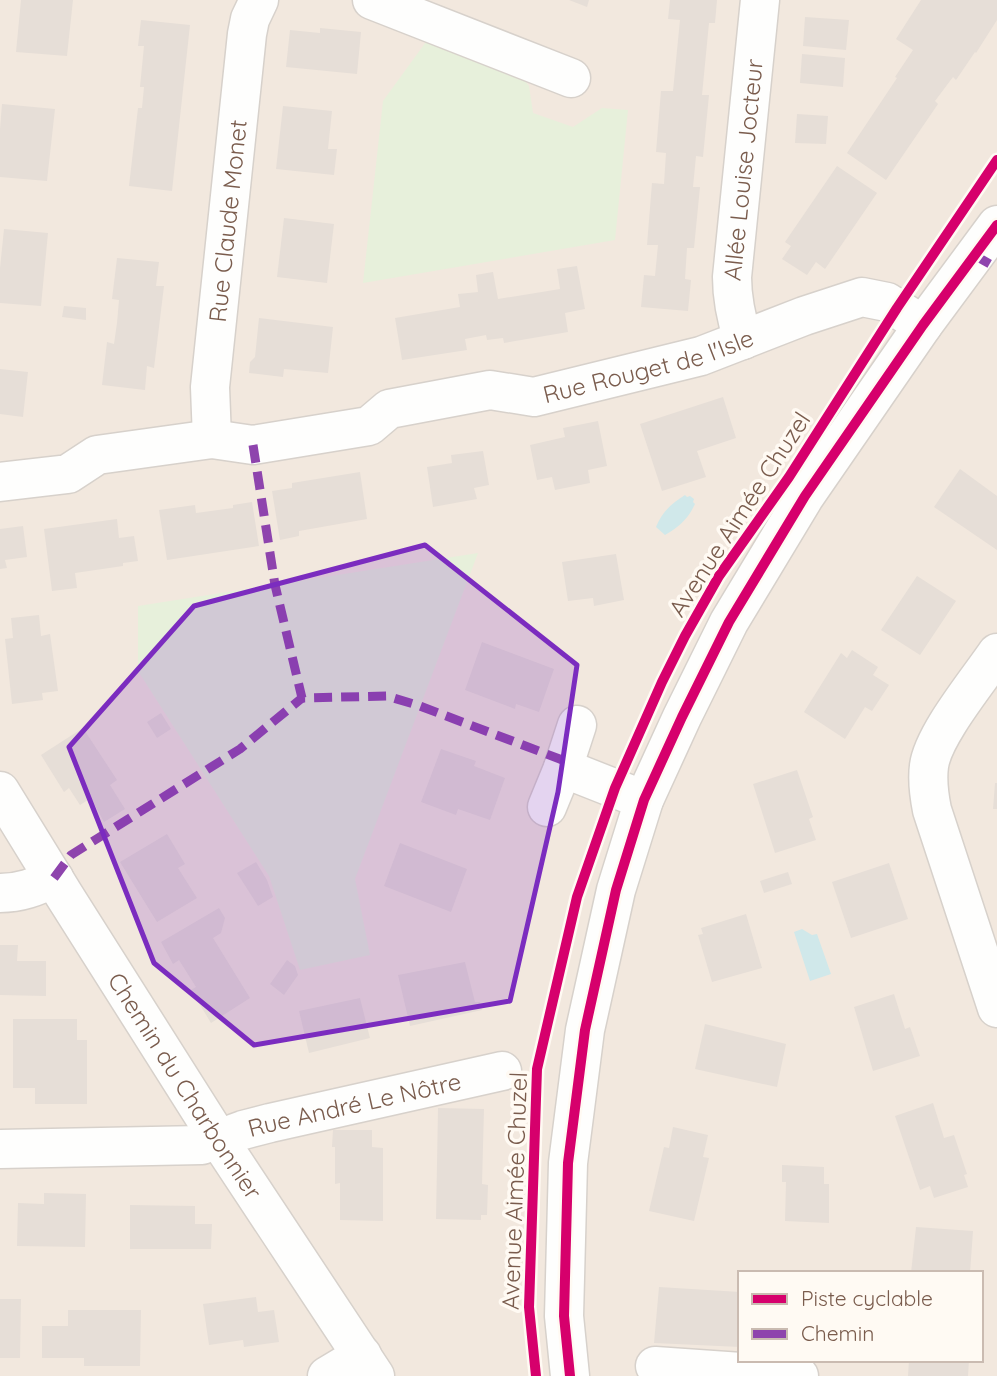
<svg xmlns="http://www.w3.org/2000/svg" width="997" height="1376" font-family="Quicksand,sans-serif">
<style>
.residential{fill:#f2e8de;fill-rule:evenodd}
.green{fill:#e7f0db}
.water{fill:#d0e8ea}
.building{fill:#e6ded7}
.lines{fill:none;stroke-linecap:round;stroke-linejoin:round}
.minor-casing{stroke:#d7d1cb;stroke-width:41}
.minor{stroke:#fefefd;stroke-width:38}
.quiet{stroke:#8e44ad;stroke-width:9;stroke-dasharray:18 9;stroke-linecap:butt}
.cycleway-casing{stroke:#fffaf3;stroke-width:15}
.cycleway{stroke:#d6006c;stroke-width:10}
.marked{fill:#7b2cbf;fill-opacity:0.2;stroke:#7b2cbf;stroke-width:5;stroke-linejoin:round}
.labels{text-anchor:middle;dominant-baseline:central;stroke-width:7;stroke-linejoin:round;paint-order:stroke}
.street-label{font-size:24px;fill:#7a5c4d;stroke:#fffaf3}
</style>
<rect width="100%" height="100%" fill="#f9f5f0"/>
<path class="residential" d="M0 0H997V1376H0ZM740 1273H981V1360H740Z"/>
<g class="green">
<path d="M431 35 514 67 529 86 533 113 573 127 602 108 628 110 615 240 363 283 383 101Z"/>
<path d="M478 553 355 879 370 955 300 970 269 876 138 671V606Z"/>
</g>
<g class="water">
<path d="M685 495 687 497 690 496 694 499 693 502 695 504C688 519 679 527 665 535L656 527C662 512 672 503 685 495Z"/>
<path d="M802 929 812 935 817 934 831 974 810 981 794 932Z"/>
</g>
<g class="building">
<path d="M21 0H73L67 56 16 52Z"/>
<path d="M569 0H589L587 7Z"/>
<path d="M670 0H717L715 23H709L702 95H709L703 157 696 156 693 187H700L694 248H687L685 279 691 280 688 311 641 307 644 275 655 276 658 245H647L652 183 664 184 666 153 656 152 661 91H673L680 20 668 19Z"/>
<path d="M921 0H997V20L976 53 975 52 956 80 953 77 935 101 938 104 886 180 847 153 897 78 895 77 913 50 896 39Z"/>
<path d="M805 17 849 20 846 50 803 46Z"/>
<path d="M141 20 190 25 172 191 129 186 138 108H142L144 87H140L144 46H138Z"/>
<path d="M320 28 361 32 357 74 286 67 290 30 320 33Z"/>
<path d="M802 54 845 58 843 87 800 83Z"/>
<path d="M2 104 55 109 47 181 0 177V129Z"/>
<path d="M283 106 332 111 328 149H337L334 175 276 169Z"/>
<path d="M797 114 828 116 826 144 795 143Z"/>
<path d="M837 166 877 193 825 269 816 262 807 275 782 259 791 246 785 242Z"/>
<path d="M284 218 334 224 327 283 277 277Z"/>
<path d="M4 229 48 233 41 306 0 303V268Z"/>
<path d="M117 258 159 262 156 286H164L154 368 147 366 145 390 102 385 107 342 114 344 117 323 119 300 112 299Z"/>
<path d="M577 266 585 309 565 313 568 332 504 343 503 338 487 340 486 335 465 339 467 350 402 360 395 318 460 307 458 294 478 292 476 275 493 272 498 299 560 289 557 269Z"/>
<path d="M64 306 86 308V320L62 317Z"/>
<path d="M259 318 333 327 328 373 284 369 283 377 249 373 250 362 255 357Z"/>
<path d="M0 369 28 372 23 417 0 414Z"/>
<path d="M723 397 736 438 697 451 706 477 662 491 640 424Z"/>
<path d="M598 421 607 466 588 470 590 483 555 490 552 477 537 480 530 445 565 437 563 428Z"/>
<path d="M483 451 489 485 474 488 477 499 433 507 427 467 452 463 451 455Z"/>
<path d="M960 469 997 496V550L934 507Z"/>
<path d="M360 472 367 519 299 531V536L280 540 272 491 292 488V483Z"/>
<path d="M252 502 259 546 167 560 159 510 195 505 196 513 233 508V505Z"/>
<path d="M117 519 119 538 134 536 138 561 123 563V566L75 573 77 588 52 591 44 529Z"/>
<path d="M23 526 27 557 5 560 7 568 0 569V529Z"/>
<path d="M616 554 624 600 594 606 593 598 568 601 562 562Z"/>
<path d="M917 576 956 601 920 655 881 630Z"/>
<path d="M39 615 41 636 50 634 58 691 42 693 43 700 12 704 5 639 13 638 11 618Z"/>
<path d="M482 642 554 669 539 712 516 704 515 709 465 690Z"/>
<path d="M852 650 878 667 873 675 889 685 872 711 865 707 845 739 804 712 841 653 847 658Z"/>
<path d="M161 713 171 729 157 738 147 722Z"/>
<path d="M83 728 117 780 110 785 125 809 104 822 91 798 80 805 69 788 64 792 41 755Z"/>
<path d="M441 749 476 761 474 766 505 778 490 820 458 809 456 815 421 802Z"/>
<path d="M797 770 813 817 809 819 816 840 775 853 753 784Z"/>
<path d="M995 783H997V809H993Z"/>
<path d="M167 834 185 864 178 868 197 898 157 922 120 862Z"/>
<path d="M400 843 467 869 451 912 384 886Z"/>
<path d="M256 862 267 880 273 897 258 906 237 873Z"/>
<path d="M889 863 908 919 851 938 832 882Z"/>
<path d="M788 872 792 884 764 893 760 881Z"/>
<path d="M219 908 225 918 221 933 213 938 250 998 211 1023 191 990 196 987 179 960 173 964 161 942Z"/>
<path d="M746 914 762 968 712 982 698 935 703 934 701 928Z"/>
<path d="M0 945H18L17 961H46V996L0 995Z"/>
<path d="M287 960 295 966 298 975 284 995 270 984Z"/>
<path d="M465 962 475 1002H480L482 1010 410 1026 398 975Z"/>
<path d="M894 994 905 1029 910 1027 920 1056 873 1071 854 1007Z"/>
<path d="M360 998 370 1038 309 1053 299 1011Z"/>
<path d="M13 1019H77V1040H87V1104H35V1088H13Z"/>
<path d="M705 1024 786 1044 777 1087 695 1069Z"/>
<path d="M933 1103 944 1138 954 1135 967 1174 964 1175 968 1187 934 1198 930 1186 920 1190 895 1116Z"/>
<path d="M438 1108 484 1109 482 1184 488 1185 487 1215H481V1220L436 1219Z"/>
<path d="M673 1127 708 1135 703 1157 709 1158 694 1221 649 1211 664 1147 669 1148Z"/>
<path d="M333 1130H372V1147L383 1148V1221L340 1220V1183L335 1184V1147H332Z"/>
<path d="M782 1165 824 1167V1184H829V1223L785 1221 786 1182H782Z"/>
<path d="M44 1193 86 1194 85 1247 17 1246 18 1203 44 1204Z"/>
<path d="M130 1205 195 1206V1224H212L211 1249H130Z"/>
<path d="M916 1227 973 1231 970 1273H911Z"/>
<path d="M659 1287 740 1292V1347L654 1343Z"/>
<path d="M256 1297 258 1312 274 1310 279 1342 244 1347 243 1340 209 1345 203 1304Z"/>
<path d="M0 1299H21L20 1358H0Z"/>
<path d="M68 1310H141L140 1366H84V1358H42V1326H68Z"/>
<path d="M909 1360H969L968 1376H908Z"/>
</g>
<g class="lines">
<defs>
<g id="minor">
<path d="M372 0 571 78"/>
<path id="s1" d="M743 340C736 318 732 299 732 277L760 0"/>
<path id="s2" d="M212 439 210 387 247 34 250 19 259 0"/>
<path id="s3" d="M0 482 68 474 97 455 212 439 253 445 369 426 389 409 490 390 534 397 701 356 804 316 862 297 887 302 923 325"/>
<path d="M997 653C978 681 933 735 929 766 927 781 929 795 932 810L997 1008"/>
<path d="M563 768 644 800"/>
<path id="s4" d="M0 791 64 895 219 1140 375 1376"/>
<path d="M547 807 563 768 577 725"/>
<path d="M0 893C20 893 36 887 54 878"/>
<path id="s5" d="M0 1149 202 1145 243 1130 270 1123 502 1071"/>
<path d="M655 1366 799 1376"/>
<path d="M327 1376 362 1355"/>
<path d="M570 1376 564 1316 568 1163 585 1030 616 890 644 800 682 717 729 622 805 496 923 325 997 225"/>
</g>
</defs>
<use href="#minor" class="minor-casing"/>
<use href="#minor" class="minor"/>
<g class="quiet">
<path d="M974 255 997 268"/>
<path d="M253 445 275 585 302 698 387 696 420 706 565 761"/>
<path d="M54 878 71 855 240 749 302 698"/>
</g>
<defs>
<g id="cycleway">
<path d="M536 1376 529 1307 537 1069 577 897 615 788 662 682 685 636 719 576 789 477 897 308 997 160"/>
<path d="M570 1376 564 1316 568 1163 585 1030 616 890 644 800 682 717 729 622 805 496 923 325 997 225"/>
</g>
</defs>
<use href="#cycleway" class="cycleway-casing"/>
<use href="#cycleway" class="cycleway"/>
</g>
<path class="marked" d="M425 545 577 665 558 792 510 1001 254 1045 154 963 69 747 194 606Z"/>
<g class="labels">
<g class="street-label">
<text stroke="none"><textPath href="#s1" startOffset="172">Allée Louise Jocteur</textPath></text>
<text stroke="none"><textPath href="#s2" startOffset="219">Rue Claude Monet</textPath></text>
<text stroke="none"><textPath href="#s3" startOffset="670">Rue Rouget de l'Isle</textPath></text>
<text transform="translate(739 514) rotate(-57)">Avenue Aimée Chuzel</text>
<text stroke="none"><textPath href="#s4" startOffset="348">Chemin du Charbonnier</textPath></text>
<text stroke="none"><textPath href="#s5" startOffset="360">Rue André Le Nôtre</textPath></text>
<text transform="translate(514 1191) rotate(-88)">Avenue Aimée Chuzel</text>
</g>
</g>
<rect x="738" y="1271" width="245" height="91" fill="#fffaf3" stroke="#cabbb1" stroke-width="2"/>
<rect x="752" y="1294" width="35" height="10" fill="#d6006c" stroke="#cabbb1" stroke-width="2"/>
<text x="801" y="1306" font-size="21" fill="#7a5c4d">Piste cyclable</text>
<rect x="752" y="1329" width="35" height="10" fill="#8e44ad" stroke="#cabbb1" stroke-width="2"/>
<text x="801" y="1341" font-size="21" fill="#7a5c4d">Chemin</text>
</svg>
